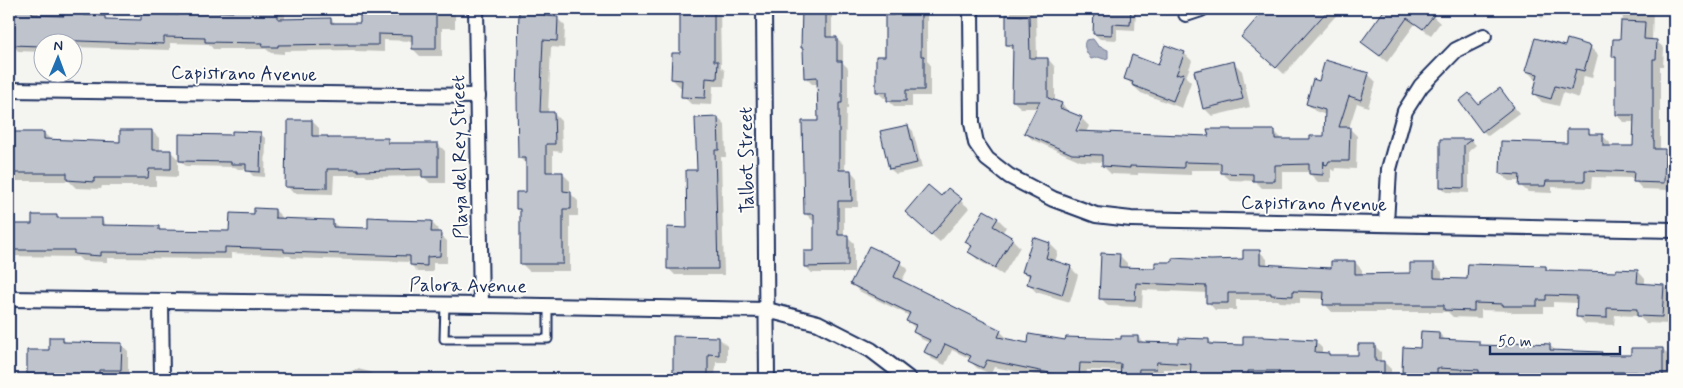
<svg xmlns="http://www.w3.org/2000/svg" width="1683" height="388" font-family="Mynerve,sans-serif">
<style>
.water{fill:#aab0bf;stroke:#717c98}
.shadow{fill:#0003;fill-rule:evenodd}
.building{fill:#bfc3cc;stroke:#1b2f5e}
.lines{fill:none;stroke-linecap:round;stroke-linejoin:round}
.lane-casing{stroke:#1b2f5e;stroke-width:11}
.street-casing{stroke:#1b2f5e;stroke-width:18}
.lane{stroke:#fdfcf7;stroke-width:7}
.street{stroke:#fdfcf7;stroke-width:14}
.labels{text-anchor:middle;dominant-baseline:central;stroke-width:4;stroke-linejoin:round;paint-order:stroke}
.street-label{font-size:19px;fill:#1b2f5e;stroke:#fdfcf7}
</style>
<rect width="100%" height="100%" fill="#f4f4f1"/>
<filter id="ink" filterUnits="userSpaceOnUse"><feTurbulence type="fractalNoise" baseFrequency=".02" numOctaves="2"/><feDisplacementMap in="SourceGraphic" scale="10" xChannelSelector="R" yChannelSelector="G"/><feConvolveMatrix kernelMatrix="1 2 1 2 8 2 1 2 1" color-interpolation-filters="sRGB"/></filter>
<g filter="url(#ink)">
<path class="water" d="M1093 39 1098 46 1108 50V58L1104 59 1098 57 1091 59C1087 53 1082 46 1086 40Z"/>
<g class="shadow">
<path d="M9 9H37L39 11V16L65 17V9H84L90 16 105 17 108 21H142L180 16 234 13V9H279L285 15V20L331 19 336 24H361V9H455V28H442V56H420L413 49V41L384 40V52L356 51 354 50 284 51V54L271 53 266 49H213L209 44 170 43V50L72 47V42H42V52L18 51 12 44V40H9Z"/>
<path d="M521 9H553L552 18H557L565 26 564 48 551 47 548 113H553L561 121 562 152 553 151V173H562L570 181V193L578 201V216H570V271H529L522 264 521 212 517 208 527 193V165L519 157 518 98Z"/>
<path d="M681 9H720L721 67 725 71 724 86H713L712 105 691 104 683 96V87H680L672 79 681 55Z"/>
<path d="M803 9H832V38H836L843 45V63L848 68V109H846L845 171H851L857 178 858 207H844V237L847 236 854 243V273H812L805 266 815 252V220H812L805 213 819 122 818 84H812L805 77V49L803 47Z"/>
<path d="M892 9H927V61L930 64V96H912V107H895L889 101V98H884L877 92 886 58Z"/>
<path d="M1011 9H1036L1037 59H1048L1055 67V102L1062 104 1069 112 1081 118 1089 126 1086 132 1211 138 1232 132 1274 131 1282 139 1311 140 1326 137V115L1315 111 1307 104 1320 82 1368 74 1376 82 1368 107 1357 103 1349 128 1357 136 1356 169 1336 168 1335 172 1331 169V182H1318L1310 174V172H1282V188H1262L1255 181 1230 180 1222 173V170H1191V175L1138 173V175L1111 174 1103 166V162L1081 161 1033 140 1025 133 1038 108H1021L1013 101 1014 51 1007 44ZM1079 120H1082L1075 137 1073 136Z"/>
<path d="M1095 9H1136L1135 30 1117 29V40L1100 39 1094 34Z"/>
<path d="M1267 9H1341V10L1284 74 1243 36Z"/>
<path d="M1386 9H1427L1426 10 1440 23 1431 35 1415 24 1387 62 1362 42Z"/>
<path d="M1533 9H1560L1541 18Z"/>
<path d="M1623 9H1662H1653L1652 41H1656L1664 48 1663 66H1660V148L1672 158 1671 190 1642 189 1635 181V178L1592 177 1591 188 1552 187V193L1528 192 1520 185 1521 181H1509L1501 174 1568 144 1588 131 1593 135 1603 136 1610 143V147H1634L1635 122H1624L1617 115V60L1613 56 1622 40Z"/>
<path d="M1590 47 1598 55 1592 78 1584 76 1579 98 1563 93 1559 106 1542 102 1534 94 1538 80 1535 79 1527 71 1566 48Z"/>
<path d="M1184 53 1192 61 1186 77 1191 82 1182 108 1141 93 1125 78 1158 67Z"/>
<path d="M1234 63 1242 71 1250 107 1212 116 1204 108Z"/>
<path d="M1469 94 1479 105 1505 95 1519 113 1488 136 1483 131Z"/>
<path d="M718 118 725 125 726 157H721L724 275H675L668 268 689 229 698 172Z"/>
<path d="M312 121 319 128V137H328L330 139H388L392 144H438L445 151V183H430L423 176 367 177 365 175H334L333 194 293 193 287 186Z"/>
<path d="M908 126 913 131 922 168 896 174 890 169Z"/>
<path d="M152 131 160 139V151H170L178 159V177L156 176V186H102L101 189 76 188 69 181H15L11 177H9V134L44 133 51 140 121 143Z"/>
<path d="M260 133 266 139 265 177 253 176 247 169H238L235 167 186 166 180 161 233 136Z"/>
<path d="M1441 140H1471L1476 145 1469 151V193L1447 192 1441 187Z"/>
<path d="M948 190 969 208 940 242 914 220 941 198Z"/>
<path d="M275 210 282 217V220L332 221 339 228 370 229 389 219 391 222H431L438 229V234H440L447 241V263H433V272H418L411 265V262L292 258 290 256 231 253V259L107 258V262L82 261 78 257 9 256V226H34L56 217 59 220 101 219 108 227H158L162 231 231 232 255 216Z"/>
<path d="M985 211 998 219 1006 227 1002 233 1012 239 1020 247 1003 275 978 260 970 252 972 248 966 242Z"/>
<path d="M1050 244 1058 252 1055 262 1070 267 1078 275 1070 302 1036 292 1028 283 1030 278 1024 271Z"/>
<path d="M1260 252 1267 259V266L1333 269 1355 262 1362 270V276L1411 275 1434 264 1442 272V280H1469L1546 267 1550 271 1617 274 1638 271 1645 279V285L1663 286 1671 293 1670 324 1646 323 1638 316 1615 315 1614 325 1585 324 1578 316V303L1553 302V307H1544V313H1512L1511 311 1481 310V318L1453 317 1448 312H1332L1325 304V299L1300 298V303L1280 302 1278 300H1236V310H1215L1208 302V293L1143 290 1142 307 1108 306 1101 298 1119 255 1127 263V269L1156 270 1211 261 1244 260Z"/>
<path d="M900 262 908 269 901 282 1000 331 1007 338 1006 340 1029 344 1123 340 1138 337 1144 343 1180 345 1209 340 1214 346H1245L1315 341 1322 348V354H1328L1331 357H1359L1374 345 1381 352V362H1384L1391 369V379H1283L1281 378H1255V379H1192V370L1163 369V376L1146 375 1145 379H1122V371L1087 370 1086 379H1056L994 367 991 374 977 368 970 361 971 359 952 350 945 365 932 359 925 352 930 343 921 339 914 332 916 329 908 321 910 316 859 291 852 284Z"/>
<path d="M1439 333 1446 341 1478 342 1483 346 1512 347 1549 345 1556 351 1601 353 1604 356H1632L1663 349 1670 357V379H1480V376L1444 375V379H1410L1403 372 1421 349Z"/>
<path d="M674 337 719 338 727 346V362H716L715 379H674Z"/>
<path d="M63 339 67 343 121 344 128 351V377H106V379H35L29 373Z"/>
<path d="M358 369 370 372 377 379H345L347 372Z"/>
</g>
<g class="building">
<path d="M9 9H32V15L64 16V9H84V15L105 16V19L141 20V14L179 15V10L233 12V9H278V19L331 18V23H360V9H436V49H412V35L378 34V45H348V44L278 45V47H262L263 43 205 42V38L164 37V44L52 40V42H42V46L10 45 11 24H9Z"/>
<path d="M519 9H545V16L558 17 557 41 543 40 540 112H554L555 144H546V172H563V191L571 192V209H563V264H520V209H516V192H526V158H518L517 98Z"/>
<path d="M680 9H714V61H718L717 79 706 78 705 98 681 97 682 80 671 79 672 53H680Z"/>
<path d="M802 9H826V37H837V61H842V103H839V170H851L852 201H838V235H848V266L804 267V251H814V214H804L802 121H818L817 77 804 78 803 48H801Z"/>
<path d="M894 9H921V56H924V90H906V101H887V92H876V56H885V15H894Z"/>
<path d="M1094 9H1131L1130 25 1112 24V35L1093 34Z"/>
<path d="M1265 9H1329L1276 68 1241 37Z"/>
<path d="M1385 9H1426L1434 15 1423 29 1407 18 1380 56 1361 42Z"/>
<path d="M1006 15 1029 16 1030 58H1048V98L1062 103 1060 108 1082 117 1076 131 1209 136 1207 129H1231V130H1275V139H1310V136H1324L1325 110 1306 104 1313 79 1319 81 1325 60 1369 73 1361 100 1349 96 1339 127H1350L1349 161H1329L1327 165 1324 164V161L1323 175 1309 174V164L1275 165V181H1253V174L1221 173V163L1184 162V168L1130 166V168L1102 166V155L1072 154 1024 133 1040 101H1012L1013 45H1006Z"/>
<path d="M1621 21 1645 22 1644 39 1657 40 1656 59H1653V140H1654V149H1665L1664 183 1633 182 1634 172 1585 170V181H1546L1545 186H1519L1520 175 1500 174 1501 141 1567 143V129H1589V134H1603V146H1633L1634 115H1616V57H1612L1613 39H1620Z"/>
<path d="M1535 38 1565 46 1567 39 1591 46 1584 71 1576 69 1571 90 1555 86 1551 99 1533 94 1538 74 1525 71Z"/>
<path d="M1165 45 1185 52 1176 75 1184 73 1173 101 1132 85 1133 82 1124 79 1132 55 1158 65Z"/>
<path d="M1234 61 1243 99 1203 109 1194 71Z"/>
<path d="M1500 88 1514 107 1482 132 1459 101 1469 93 1478 104Z"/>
<path d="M718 117 719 150H715L718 269H667V227L687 228 686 170H697L695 118Z"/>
<path d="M288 120H312V136H328V138H388V143H438V177H422V169L358 171V169H327V188L285 187 286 133H288Z"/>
<path d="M908 125 917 163 889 169 880 131Z"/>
<path d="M120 130H152V150H171V169H149L148 178H94V182L67 180V173H9V132H44V139L120 142Z"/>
<path d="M232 131 261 132 260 172 246 171V164H231V162L179 161V134L232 135Z"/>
<path d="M1440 139H1472L1464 145V188L1440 187Z"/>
<path d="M928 185 941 196 948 188 962 199 931 235 905 212Z"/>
<path d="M254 208 275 209V218L333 220V227L368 228V217L389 218V220L432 221 431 232H441L440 256 427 257V266L410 265V256L284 252V249L225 247V253L101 252V256L74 254V250H11V224H32V215H57V218H102V225L159 226V230L229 231 230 213 254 214Z"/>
<path d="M984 210 998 218 993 226 1013 238 995 268 968 252 972 246 965 242Z"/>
<path d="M1033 237 1050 243 1046 258 1071 266 1062 295 1027 284 1030 274 1022 272Z"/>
<path d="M869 246 901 261 894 277 1001 330 998 337 1028 343 1029 334 1065 340 1066 337 1121 339V336H1138V342L1179 343V338L1209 339V344L1243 345V336H1263V337L1316 340 1315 352 1329 353V355H1358V344H1375V361H1384V379L1279 377V371H1248V379H1190L1191 364 1157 362 1156 369H1139L1138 379H1120L1121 364 1080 363 1079 377 1064 376 987 360 983 368 968 361 971 356 945 344 938 359 924 352 930 340 913 332 916 325 906 321 910 313 850 284Z"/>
<path d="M1243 250H1260V264L1331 268V261H1355V274L1410 273V263H1434V278L1467 279 1468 264 1546 266V270L1616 272V269L1638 270 1637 283 1664 285 1662 317 1637 316V309L1607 308V318L1576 317 1577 296 1546 295V300H1537V306H1503V304L1474 303V311L1444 310V305H1323L1324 292 1293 291V296L1271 295V293H1228V303H1206V286L1136 283 1135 300 1099 299 1101 253 1120 254 1119 267 1155 268V262H1172V258L1211 260 1243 259Z"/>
<path d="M1421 331 1439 332V339L1479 341V345L1511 346V342L1550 344V350L1602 352 1601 355H1631V348H1663V379H1637V372H1611L1610 379H1533V376L1494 375V379H1479V370L1437 368V379H1413L1414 373 1402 372 1403 347 1420 348Z"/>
<path d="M673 336 719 337V355L708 354V379H673Z"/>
<path d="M49 337H63V342L122 343 121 370H99V379H48V374H27V350H49Z"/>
</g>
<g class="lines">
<defs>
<path id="lane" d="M445 304 444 339H548V306"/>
<g id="street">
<path d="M476 9 481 305"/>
<path d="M764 9 767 379"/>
<path d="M971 9 972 123 976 143 987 159 1009 176 1053 199 1096 215 1131 219 1674 230"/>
<path d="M1186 14 1201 9"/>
<path d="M9 90 478 96"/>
<path d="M1386 224 1389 169 1405 111 1421 86 1456 50 1484 36"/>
<path d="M9 299 481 305 767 310 818 323 871 350 909 379"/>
<path d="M161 301 162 379"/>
</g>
</defs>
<use href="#lane" class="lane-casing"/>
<use href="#street" class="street-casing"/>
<use href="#lane" class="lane"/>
<use href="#street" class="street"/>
</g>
</g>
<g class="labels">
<g class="street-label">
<text transform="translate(244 74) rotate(1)">Capistrano Avenue</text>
<text transform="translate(460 157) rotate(-91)">Playa del Rey Street</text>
<text transform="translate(747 160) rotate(-91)">Talbot Street</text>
<text transform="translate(1314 204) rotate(1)">Capistrano Avenue</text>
<text transform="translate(468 286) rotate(1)">Palora Avenue</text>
</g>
</g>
<rect width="1683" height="388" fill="none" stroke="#fdfcf7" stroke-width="30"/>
<rect x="15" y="15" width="1653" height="358" fill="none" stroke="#1b2f5e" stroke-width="2" filter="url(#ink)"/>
<g transform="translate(58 58) rotate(1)"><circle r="24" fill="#fdfcf7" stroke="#a3aaba"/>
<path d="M0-4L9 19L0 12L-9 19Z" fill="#1f6fb2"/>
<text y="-8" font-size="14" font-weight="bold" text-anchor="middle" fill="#1b2f5e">N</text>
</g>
<path d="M1490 346v8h130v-8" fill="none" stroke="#1b2f5e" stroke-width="2.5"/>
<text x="1498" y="346" font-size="15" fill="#1b2f5e" stroke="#fdfcf7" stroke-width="4" paint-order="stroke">50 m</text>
</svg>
